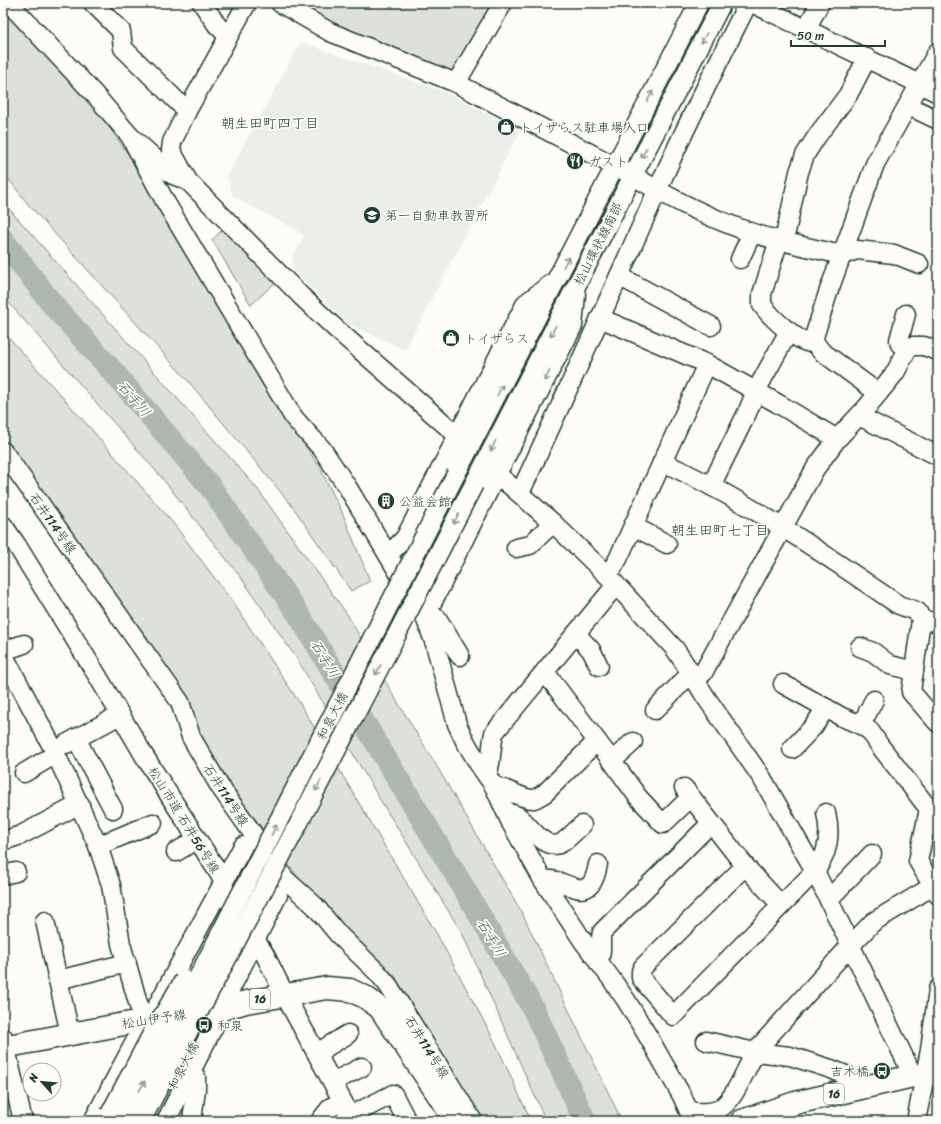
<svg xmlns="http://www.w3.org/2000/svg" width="941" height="1124" font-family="Sriracha,'Klee One',sans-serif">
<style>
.built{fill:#eceee9}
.green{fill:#dde0db;stroke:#7e8e88}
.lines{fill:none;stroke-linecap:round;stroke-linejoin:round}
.river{stroke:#aeb8b1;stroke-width:23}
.minor-casing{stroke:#1f3d34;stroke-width:21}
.major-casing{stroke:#1f3d34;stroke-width:25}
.minor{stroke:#fdfcf7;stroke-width:18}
.major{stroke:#fdfcf7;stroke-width:22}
.minor-bridge-casing{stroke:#1f3d34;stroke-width:21;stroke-linecap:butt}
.minor-bridge{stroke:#fdfcf7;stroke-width:18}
.oneway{stroke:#8e9c96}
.labels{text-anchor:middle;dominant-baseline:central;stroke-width:3.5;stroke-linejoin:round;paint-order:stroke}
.shield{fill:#fdfcf7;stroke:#62766e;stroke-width:1}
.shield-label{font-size:12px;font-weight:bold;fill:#1f3d34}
.poi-label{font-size:13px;fill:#1f3d34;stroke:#fdfcf7;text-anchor:start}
.street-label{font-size:13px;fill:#1f3d34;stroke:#fdfcf7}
.neighbourhood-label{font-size:14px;fill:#1f3d34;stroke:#fdfcf7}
.water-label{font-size:14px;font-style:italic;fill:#435c53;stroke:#fdfcf7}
</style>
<rect width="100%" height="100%" fill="#fdfcf7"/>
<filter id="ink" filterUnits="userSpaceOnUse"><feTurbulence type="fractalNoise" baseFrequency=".025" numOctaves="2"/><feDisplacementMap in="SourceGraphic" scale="8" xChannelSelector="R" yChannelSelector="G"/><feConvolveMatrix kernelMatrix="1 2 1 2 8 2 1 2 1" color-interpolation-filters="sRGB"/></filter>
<g filter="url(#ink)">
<path class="built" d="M301 42 445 92 520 131 405 350 348 324 294 271 292 259 305 235 233 196 227 176Z"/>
<g class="green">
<path d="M289 3H498L454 73 344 33Z"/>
<path d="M3 10 99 113 138 168 220 313 281 415 299 436 320 468 342 512 370 581 351 591 293 507 189 382 28 204 3 172Z"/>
<path d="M3 202 256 487 347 614 392 693 439 770 522 913 622 1121H546L462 933 379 798 299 662 242 579 162 478 3 296Z"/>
<path d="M224 228 278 280 251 305 212 240Z"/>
<path d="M3 331 91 429 173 523 232 601 299 702 438 936 495 1042 531 1121H483L439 1051 395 976 355 940 320 899 297 876 247 808 3 441Z"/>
</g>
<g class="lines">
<path class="river" d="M3 240 53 305 115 374 209 485 299 615 465 890 534 1010 585 1121"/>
<defs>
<g id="minor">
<path d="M9 3 96 96 130 136 173 175 188 181"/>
<path d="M93 3 121 31 123 48 187 111"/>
<path d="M202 3 217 25 228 36"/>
<path d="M247 3 187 111 172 142 171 150 188 181 301 296 335 328 457 435"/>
<path d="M280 3 330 32 456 83 632 175C669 198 709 218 750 232 780 242 812 248 842 255L857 250 894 254 919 264"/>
<path d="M752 3 938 93"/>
<path d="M806 29 820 3"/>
<path d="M456 83 503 3"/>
<path d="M907 107 915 109 938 120"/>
<path d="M130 136 166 203 294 418 322 449 348 488 425 617 435 644 457 724 465 741 478 763 494 786 511 823 543 880 583 941 610 977 626 1000 649 1038 682 1096 693 1121"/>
<path d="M779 240 762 294V305C771 317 799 345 815 343"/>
<path d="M784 241 799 172 805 155 817 136 848 95 867 58"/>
<path d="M740 259 752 233"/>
<path d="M619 276 711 326"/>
<path d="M906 314 899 340 900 344 908 348"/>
<path d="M600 318 707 364 777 403 837 439"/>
<path d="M878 393 821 351 815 343 814 337 828 293 875 164 938 51"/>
<path d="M859 416 938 456"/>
<path d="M3 451 180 702 191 737 220 787 285 879 315 906 338 934 377 972 388 985 473 1121"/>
<path d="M662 462C745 499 823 553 897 604 904 608 911 608 918 612L921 620"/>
<path d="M456 474 699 3"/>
<path d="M497 474 553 523 608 576 675 649 691 673 705 696 762 778 815 871 913 1076"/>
<path d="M474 484 722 3"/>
<path d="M711 486 747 413 756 391 789 331"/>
<path d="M520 493C567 393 612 292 657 191 685 127 717 65 748 3"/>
<path d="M3 525 16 544 97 675 145 757 220 875 223 882 226 898 264 953 289 1003 343 1102 352 1121"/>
<path d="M633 526 667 544"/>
<path d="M516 548 530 545 553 523"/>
<path d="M388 555 405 538 519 316 526 303 552 283"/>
<path d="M608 576 618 559 707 364"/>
<path d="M425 617 497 474 573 326 576 294"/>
<path d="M427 622 437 618 460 656"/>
<path d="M938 622 921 620 911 692 938 723"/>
<path d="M576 634 591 650 599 666"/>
<path d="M860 647 873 652 890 665 914 671"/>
<path d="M3 651 24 644"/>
<path d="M3 654 54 750 98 846 111 885 121 944 141 1013 146 1021"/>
<path d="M545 672 612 761 638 797 663 824 691 797"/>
<path d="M696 680 703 673 815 469 837 439 867 407 895 373 908 348 912 346H924L938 351"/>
<path d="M783 684 842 717 861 725 870 731 880 746 929 809 918 861 938 895"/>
<path d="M655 710 691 673"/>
<path d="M861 725 874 700"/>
<path d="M76 738 113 809"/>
<path d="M66 744 120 715"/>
<path d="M792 749 813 727 826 708"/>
<path d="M612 761 633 742"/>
<path d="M24 773 56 754"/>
<path d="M487 776C492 762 491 747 494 733L616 585"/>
<path d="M494 786C506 788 524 800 534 799 538 798 541 795 545 793L597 741"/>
<path d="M684 788 745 866 781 905"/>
<path d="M283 812 383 617"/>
<path d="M507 814H513L518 816C529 824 546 854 563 842 570 837 576 830 582 825"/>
<path d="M295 830 396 636"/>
<path d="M3 841 21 835 80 804"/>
<path d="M98 846 153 823"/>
<path d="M176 852 196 840"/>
<path d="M745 866 643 967 641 971V978L673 1016 815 871C829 853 831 834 826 813"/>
<path d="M3 875 16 872"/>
<path d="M543 880C567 876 590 911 598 864"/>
<path d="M829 899 872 854"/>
<path d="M45 921 70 1034"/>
<path d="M598 962C604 951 599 942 602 932L711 823"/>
<path d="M58 980 127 963"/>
<path d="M3 1037 23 1121"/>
<path d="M706 1041 755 1052 790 1056 831 1069 848 1076 852 1080 856 1089"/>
<path d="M317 1053 348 1034"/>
<path d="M190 1074 196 1077V1089L192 1121"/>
<path d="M333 1082 362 1067"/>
<path d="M689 1111C697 1112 708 1114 717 1110 737 1101 746 1063 760 1046L850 946 873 922 933 886"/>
<path d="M350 1116 393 1094 407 1121"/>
<path d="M93 1121 146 1021 155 1010 243 846"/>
<path d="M166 1121 213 1028 226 998 278 895"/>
<path d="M320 1121 331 1107 343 1102"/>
<path d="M916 1121 930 1050 938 989"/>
</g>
<g id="major">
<path d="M3 1047 124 1024 222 1009 246 1002 327 988 350 990 365 997 380 1008 456 1121"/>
<path d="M742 1121 795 1103 913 1076 938 1074"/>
</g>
</defs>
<use href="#minor" class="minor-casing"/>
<use href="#major" class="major-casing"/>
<use href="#minor" class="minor"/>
<use href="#major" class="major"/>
<defs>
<g id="minor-bridge">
<path d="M383 617 456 474"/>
<path d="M396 636 474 484"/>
<path d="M110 1114 153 1032 184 980"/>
<path d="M124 1121 283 812"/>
<path d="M141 1121 295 830"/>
</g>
</defs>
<use href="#minor-bridge" class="minor-bridge-casing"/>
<use href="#minor-bridge" class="minor-bridge"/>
</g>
<defs><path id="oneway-shaft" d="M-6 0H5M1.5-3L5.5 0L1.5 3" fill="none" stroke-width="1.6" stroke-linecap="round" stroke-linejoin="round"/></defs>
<g class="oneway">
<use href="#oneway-shaft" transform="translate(704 38) rotate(118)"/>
<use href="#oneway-shaft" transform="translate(650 96) rotate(-63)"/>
<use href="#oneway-shaft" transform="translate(644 153) rotate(118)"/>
<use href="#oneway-shaft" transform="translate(566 262) rotate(-63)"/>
<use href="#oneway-shaft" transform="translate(553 331) rotate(117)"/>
<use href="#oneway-shaft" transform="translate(547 376) rotate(117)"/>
<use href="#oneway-shaft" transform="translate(500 390) rotate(-63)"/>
<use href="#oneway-shaft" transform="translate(493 446) rotate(117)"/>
<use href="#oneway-shaft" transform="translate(456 519) rotate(117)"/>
<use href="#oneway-shaft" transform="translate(378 670) rotate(117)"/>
<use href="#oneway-shaft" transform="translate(318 786) rotate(118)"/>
<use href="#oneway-shaft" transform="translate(274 830) rotate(-63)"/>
<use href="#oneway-shaft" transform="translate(142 1086) rotate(-62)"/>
</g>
</g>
<defs>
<symbol id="shop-disc" viewBox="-11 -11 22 22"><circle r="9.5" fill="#1f3d34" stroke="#fdfcf7"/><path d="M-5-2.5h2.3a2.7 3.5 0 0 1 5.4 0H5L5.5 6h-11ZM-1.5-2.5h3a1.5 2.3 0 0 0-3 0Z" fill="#fff"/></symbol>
<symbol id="restaurant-disc" viewBox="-11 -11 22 22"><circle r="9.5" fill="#1f3d34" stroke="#fdfcf7"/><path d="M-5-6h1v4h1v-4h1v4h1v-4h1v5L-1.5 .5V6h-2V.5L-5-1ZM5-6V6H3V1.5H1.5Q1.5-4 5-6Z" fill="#fff"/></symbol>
<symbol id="school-disc" viewBox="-11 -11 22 22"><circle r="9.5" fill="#1f3d34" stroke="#fdfcf7"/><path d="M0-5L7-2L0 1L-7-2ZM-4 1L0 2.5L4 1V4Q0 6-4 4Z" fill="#fff"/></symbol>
<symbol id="building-disc" viewBox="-11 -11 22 22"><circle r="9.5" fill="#1f3d34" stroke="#fdfcf7"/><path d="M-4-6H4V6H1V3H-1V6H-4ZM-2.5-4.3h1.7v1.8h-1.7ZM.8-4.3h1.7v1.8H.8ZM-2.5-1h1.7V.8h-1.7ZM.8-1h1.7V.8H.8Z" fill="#fff"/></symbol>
<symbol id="bus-disc" viewBox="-11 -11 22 22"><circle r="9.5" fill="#1f3d34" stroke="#fdfcf7"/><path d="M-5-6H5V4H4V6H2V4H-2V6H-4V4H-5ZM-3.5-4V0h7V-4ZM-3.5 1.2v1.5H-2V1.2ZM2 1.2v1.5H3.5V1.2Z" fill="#fff"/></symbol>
</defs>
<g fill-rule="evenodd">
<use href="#shop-disc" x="496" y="117" width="20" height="20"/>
<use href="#restaurant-disc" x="565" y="151" width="20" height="20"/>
<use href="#school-disc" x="362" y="205" width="20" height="20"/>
<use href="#shop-disc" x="441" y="328" width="20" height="20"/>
<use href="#building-disc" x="376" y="491" width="20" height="20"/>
<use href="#bus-disc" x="194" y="1015" width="20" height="20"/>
<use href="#bus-disc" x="872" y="1061" width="20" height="20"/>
</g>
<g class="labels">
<g class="shield">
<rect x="250" y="989" width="20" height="20" rx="3"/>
<rect x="824" y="1084" width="20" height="20" rx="3"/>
</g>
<g class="shield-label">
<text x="260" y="999">16</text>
<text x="834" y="1094">16</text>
</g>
<g class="poi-label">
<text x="519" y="127">トイザらス駐車場入口</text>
<text x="588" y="161">ガスト</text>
<text x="385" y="215">第一自動車教習所</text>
<text x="464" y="338">トイザらス</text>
<text x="399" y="501">公益会館</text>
<text x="217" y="1025">和泉</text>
<text x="869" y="1071" text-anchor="end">吉木橋</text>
</g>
<g class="street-label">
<text transform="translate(598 244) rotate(-63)">松山環状線南部</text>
<text transform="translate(53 523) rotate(55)">石井114号線</text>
<text transform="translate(332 716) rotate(-63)">和泉大橋</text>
<text transform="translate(226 795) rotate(57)">石井114号線</text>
<text transform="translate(184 820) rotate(58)">松山市道 石井56号線</text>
<text transform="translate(154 1019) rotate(-9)">松山伊予線</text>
<text transform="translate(427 1047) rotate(58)">石井114号線</text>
<text transform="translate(183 1066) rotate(-63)">和泉大橋</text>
</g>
<g class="neighbourhood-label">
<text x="270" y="123">朝生田町四丁目</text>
<text x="720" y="530">朝生田町七丁目</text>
</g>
<g class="water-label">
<text transform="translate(134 399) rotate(49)">石手川</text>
<text transform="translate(325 659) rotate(59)">石手川</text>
<text transform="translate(491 938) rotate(59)">石手川</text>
</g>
</g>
<rect width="941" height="1124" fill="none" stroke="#fdfcf7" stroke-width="16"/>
<rect x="8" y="8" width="925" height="1108" fill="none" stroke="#1f3d34" stroke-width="1.5" filter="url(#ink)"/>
<g transform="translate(42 1082) rotate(297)"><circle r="19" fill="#fdfcf7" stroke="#a4b0a9"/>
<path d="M0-3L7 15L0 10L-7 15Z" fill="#1f3d34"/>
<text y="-6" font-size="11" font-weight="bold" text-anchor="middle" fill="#1f3d34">N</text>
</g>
<path d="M791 40v6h94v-6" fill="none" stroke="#1f3d34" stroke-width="2"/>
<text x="797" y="40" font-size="12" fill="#1f3d34" stroke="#fdfcf7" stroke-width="3" paint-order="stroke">50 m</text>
</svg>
